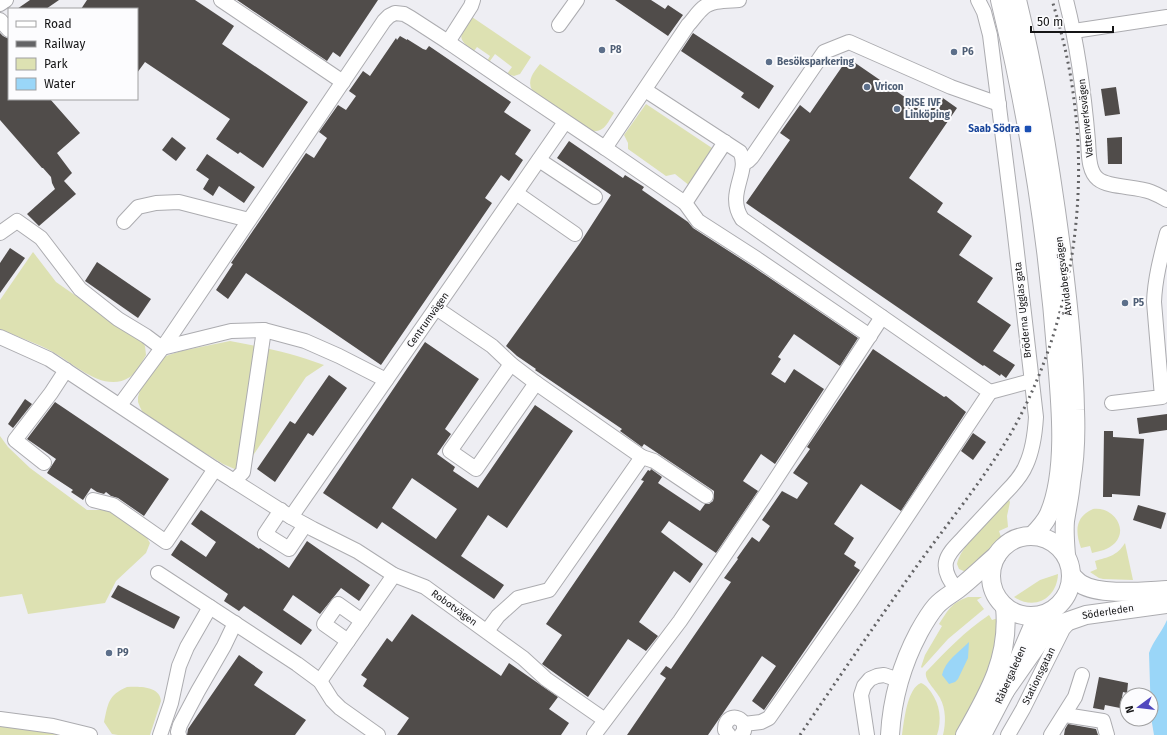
<svg xmlns="http://www.w3.org/2000/svg" width="1167" height="735" font-family="'Fira Sans',sans-serif">
<style>
.green{fill:#dde1b2}
.water{fill:#9ad6f8}
.building{fill:#504c4a;fill-rule:evenodd}
.lines{fill:none;stroke-linecap:round;stroke-linejoin:round}
.minor-casing{stroke:#acacb0;stroke-width:16}
.major-casing{stroke:#acacb0;stroke-width:20}
.minor{stroke:#fff;stroke-width:14}
.major{stroke:#fff;stroke-width:18}
.rail{stroke:#646466;stroke-width:3;stroke-dasharray:2 4;stroke-linecap:butt}
.service-dot{fill:#5c6f8a;stroke:#fcfcfe;stroke-width:1.5}
.transit-dot{fill:#1a4fb4;stroke:#fcfcfe;stroke-width:1.5}
.labels{text-anchor:middle;dominant-baseline:central;stroke-width:4;stroke-linejoin:round;paint-order:stroke}
.service-label{font-size:10px;font-weight:bold;fill:#4e5e75;stroke:#fcfcfe;text-anchor:start}
.street-label{font-size:10px;fill:#151516;stroke:#fcfcfe}
.transit-label{font-size:10px;font-weight:bold;fill:#164399;stroke:#fcfcfe;text-anchor:end}
</style>
<rect width="100%" height="100%" fill="#eeeef3"/>
<g class="green">
<path d="M472 17 531 57 520 74 514 76 507 74 512 67 495 54 490 61H487L490 56 477 47 474 51C454 38 461 34 472 17Z"/>
<path d="M540 64 614 113C608 122 604 133 592 131L532 90C527 80 533 73 540 64Z"/>
<path d="M646 104 712 148V155L690 186 675 174 666 176 628 149V143L624 135Z"/>
<path d="M33 252 56 282 102 314 141 340 145 346 146 355C142 362 137 372 130 377 104 394 75 364 53 352 37 343 18 337 0 329V300Z"/>
<path d="M230 341C262 347 293 353 324 365L306 377 252 457 237 470 223 464 148 418 143 413 140 407 138 402V397L142 384 163 357 181 351Z"/>
<path d="M0 436 8 447 30 468 87 510H111L144 533 150 543 146 553 116 581 105 603 28 614 22 594 0 597Z"/>
<path d="M1009 500 1010 502 1007 516 1008 527 999 531 1001 537 976 565 966 572 959 569 957 564C961 545 994 514 1009 500Z"/>
<path d="M1093 509C1112 506 1129 528 1115 543 1108 550 1100 551 1092 553L1090 546 1081 548C1075 531 1075 517 1093 509Z"/>
<path d="M1125 543 1133 580 1103 579 1099 578 1090 572 1097 569 1095 561C1108 557 1117 556 1125 543Z"/>
<path d="M1058 574C1057 598 1035 611 1014 597L1040 580Z"/>
<path d="M968 597H982L977 600 984 609 948 639 922 668 921 667 925 655 942 626 939 624C949 609 951 603 968 597Z"/>
<path d="M989 615 992 620 998 618V637L990 671 957 735H943C946 723 946 709 940 698 936 690 924 680 926 672 946 651 965 631 989 615Z"/>
<path d="M921 683C926 685 928 688 931 692 940 705 942 720 937 735H902C904 722 907 688 921 683Z"/>
<path d="M127 687C139 686 160 686 161 701L150 735H118L112 734 104 722C108 704 108 695 127 687Z"/>
<path d="M0 725 32 729 65 735H0Z"/>
</g>
<g class="water">
<path d="M1167 620V735H1154L1151 717 1149 653C1153 641 1162 632 1167 620Z"/>
<path d="M969 642 968 658 958 679 955 682 949 684 942 675C945 661 959 652 969 642Z"/>
</g>
<g class="building">
<path d="M30 0H59L46 9H17Z"/>
<path d="M87 0H195L234 26 222 44 308 102 263 168 240 152 238 154 216 139 230 119 145 62 137 73V9H81Z"/>
<path d="M237 0H378L340 57 333 52 327 61Z"/>
<path d="M615 0H651L665 9 668 5 683 15 668 36Z"/>
<path d="M0 33 3 36 9 39V99H50L80 133 57 153 72 173 64 181 76 194 39 226 27 214 55 189 52 183 51 177 43 168H42L0 120Z"/>
<path d="M693 33 774 86 759 109 741 97 744 93 681 51Z"/>
<path d="M400 36 407 40V39L423 49 426 50 429 46 511 102 504 112 531 130 515 154 523 160 509 181 501 175 485 198 492 203 381 365 246 273 228 299 216 290 233 264 231 263 306 153 314 158 327 138 319 132 338 105 346 110 356 96 349 91 363 71 370 76 396 38 397 40Z"/>
<path d="M848 58 928 113 940 96 957 108 909 178 943 203 937 212 972 236 959 255 993 278 977 302 1011 325 993 351 1015 365 1006 378 1001 374 1000 376 984 365 983 366 746 203 790 140 780 133 800 105 810 113Z"/>
<path d="M1116 87 1120 114 1105 116 1101 89Z"/>
<path d="M172 137 186 148 176 161 162 150Z"/>
<path d="M1122 137V164H1108L1107 138Z"/>
<path d="M569 141 623 178 625 175 644 187 642 190 688 222 693 228 752 266 858 338 840 366 794 334 778 357 781 359 771 374 785 383 794 369 824 389 775 464 761 454 743 481 758 491 716 553 669 521 661 532 703 564 690 583 674 571 639 622 658 636 646 651 628 639 588 697 542 664 562 635 546 624 644 481 641 480 648 470 650 471 651 469 662 477 658 483 700 511 705 504H709L713 501 714 496V491L644 444 642 447 620 431 622 429 535 370 536 369 517 356 506 346 580 243 611 195 557 158Z"/>
<path d="M207 154 255 187 244 203 219 186 213 196 203 189 209 179 196 170Z"/>
<path d="M10 248 25 258 0 293V263Z"/>
<path d="M97 262 151 299 138 318 85 281Z"/>
<path d="M425 342 479 379 445 429 451 434 437 454 455 467 453 471 478 488 535 405 573 431 507 528 488 515 461 556 504 585 494 599 382 522 377 529 323 493ZM412 478 457 509 436 539 392 508Z"/>
<path d="M873 349 944 397 946 396 966 412 901 511 861 484 834 524 854 538 844 554 856 562 854 566 860 570 764 710 752 701 776 666 762 656 708 735H627L666 678 660 674 666 666 671 669 731 582 724 578 738 559 737 558 752 537 759 542 770 526 762 520 782 491 797 499 808 483 793 473 810 449 807 447Z"/>
<path d="M329 375 347 388 313 436 308 433 275 482 257 469 290 421 295 424Z"/>
<path d="M25 399 32 404 13 428 8 424Z"/>
<path d="M55 402 169 479 144 516 118 498 111 496 106 492 104 494 97 492 91 488 83 500 71 492 73 490 47 473 56 459 27 439Z"/>
<path d="M1167 414V430L1139 434 1137 418Z"/>
<path d="M1104 431H1113V437L1144 439 1140 496 1112 494V497H1103Z"/>
<path d="M973 433 986 442 973 460 961 451Z"/>
<path d="M1138 505 1166 513 1161 529 1133 520Z"/>
<path d="M201 510 259 549 260 548 289 568 307 541 370 585 359 601 341 588 320 614 293 595 283 610 312 630 301 645 244 606 239 611 224 601 228 594 171 555 181 540 206 557 216 542 191 524Z"/>
<path d="M118 585 180 617 174 629 111 597Z"/>
<path d="M412 614 501 676 509 663 558 697 549 709 569 723 561 735H397L409 718 363 686 367 679 361 675 387 638 392 642Z"/>
<path d="M239 655 263 672 254 685 306 720 295 735H187L188 729Z"/>
<path d="M1099 677 1128 683 1127 693 1123 692 1120 708 1105 705 1104 710 1093 708Z"/>
<path d="M1068 724 1096 729 1098 735H1064L1065 729Z"/>
</g>
<g class="lines">
<defs>
<g id="minor">
<path d="M221 0 343 82"/>
<path d="M1066 0C1078 47 1084 93 1088 141 1089 153 1088 171 1098 179 1109 188 1136 186 1151 192 1156 194 1162 197 1167 200"/>
<path d="M0 4 6 0"/>
<path d="M0 20 9 30"/>
<path d="M559 25 577 0"/>
<path d="M1074 31 1167 17"/>
<path d="M448 42 471 6 473 0"/>
<path d="M645 90 740 152C751 172 725 193 742 219L882 317 990 392 850 602 769 718 761 722 744 724"/>
<path d="M605 148 685 203 698 221 757 259 870 336"/>
<path d="M539 160 595 197"/>
<path d="M743 164 748 161 752 157 824 52 849 42 951 87 999 104"/>
<path d="M516 193 575 234"/>
<path d="M685 203 725 142"/>
<path d="M124 222 138 207 156 203 179 202 249 220"/>
<path d="M0 233 17 221 41 238 80 289 118 319 146 336 162 348 231 331 264 330 305 341 339 356 386 380"/>
<path d="M436 308 492 346 511 364 536 383 642 457 549 590 518 598 498 616 487 631"/>
<path d="M0 337 49 359 215 469 291 517 313 529 357 551 394 575 425 587 523 658 546 679 605 720"/>
<path d="M511 364 450 451 476 469 536 383"/>
<path d="M990 392 1031 381"/>
<path d="M1112 403 1162 397 1154 302C1155 278 1161 256 1167 233"/>
<path d="M120 405 168 340 384 21 389 16 395 13 404 14 411 18 448 42 517 89 605 148 688 25C693 20 697 13 703 8 712 0 727 1 739 0"/>
<path d="M642 457 654 461 706 496"/>
<path d="M44 463 15 440 51 393 66 370"/>
<path d="M234 481 243 472 264 330"/>
<path d="M93 500 113 505 166 542 215 469"/>
<path d="M281 510 265 534 289 549 305 525"/>
<path d="M291 517 565 122"/>
<path d="M158 573 297 664 320 681 332 700 340 708 378 735"/>
<path d="M957 590C951 582 944 573 946 562 948 552 958 544 964 537 978 522 992 507 1006 492 1014 484 1022 475 1026 465 1033 450 1035 433 1036 417L1013 218 990 35 984 12 978 0"/>
<path d="M348 641 324 624 338 604 362 621"/>
<path d="M320 681 394 575"/>
<path d="M1065 715 1103 721 1107 735"/>
<path d="M0 719 53 726 90 735"/>
<path d="M160 735 171 703 179 666 187 647 210 607"/>
<path d="M179 735 178 732 180 725 198 691 224 646 235 623"/>
<path d="M594 735 680 621 766 494 882 317"/>
<path d="M729 735 725 730C724 717 738 713 744 724V731L741 735"/>
<path d="M867 735 861 695 864 686 870 679 877 676 884 675 899 680"/>
<path d="M1008 735 1023 709 1063 629 1071 620"/>
<path d="M1051 735 1075 697 1082 675"/>
</g>
<g id="major">
<path d="M1000 0C1029 119 1048 240 1057 361 1061 407 1067 472 1049 514 1045 523 1039 529 1032 536"/>
<path d="M1017 0C1037 81 1050 164 1061 247 1068 301 1074 355 1075 410 1076 434 1075 459 1071 482 1070 495 1067 508 1065 521 1064 532 1065 543 1066 555"/>
<circle cx="1031" cy="576" r="40"/>
<path d="M1072 576C1075 579 1078 582 1081 584 1100 596 1145 591 1167 590"/>
<path d="M1005 691 1042 638 1050 630 1060 624 1086 615 1167 604"/>
<path d="M890 735C892 699 902 664 919 632 924 623 929 614 936 606 942 599 950 595 958 589 971 579 984 566 997 555"/>
<path d="M965 735C989 693 1010 657 1005 607"/>
<path d="M982 735 1005 691 1032 628 1040 616"/>
</g>
</defs>
<use href="#minor" class="minor-casing"/>
<use href="#major" class="major-casing"/>
<use href="#minor" class="minor"/>
<use href="#major" class="major"/>
<path class="rail" d="M800 735C839 677 878 620 919 563 950 520 984 479 1011 433 1067 335 1089 211 1074 100 1070 66 1062 33 1052 0"/>
</g>
<g class="service-dot">
<circle cx="602" cy="50" r="4"/>
<circle cx="954" cy="52" r="4"/>
<circle cx="769" cy="62" r="4"/>
<circle cx="867" cy="87" r="4"/>
<circle cx="897" cy="109" r="4"/>
<circle cx="1125" cy="303" r="4"/>
<circle cx="109" cy="653" r="4"/>
</g>
<rect class="transit-dot" x="1024" y="125" width="8" height="8" rx="2"/>
<g class="labels">
<g class="service-label">
<text x="610" y="50">P8</text>
<text x="962" y="52">P6</text>
<text x="777" y="62">Besöksparkering</text>
<text x="875" y="87">Vricon</text>
<text x="905" y="103">RISE IVF<tspan x="905" dy="12">Linköping</tspan></text>
<text x="1133" y="303">P5</text>
<text x="117" y="653">P9</text>
</g>
<g class="street-label">
<text transform="translate(1086 118) rotate(-96)">Vattenverksvägen</text>
<text transform="translate(1064 276) rotate(-97)">Åtvidabergsvägen</text>
<text transform="translate(1023 310) rotate(-96)">Bröderna Ugglas gata</text>
<text transform="translate(428 320) rotate(-55)">Centrumvägen</text>
<text transform="translate(454 608) rotate(36)">Robotvägen</text>
<text transform="translate(1108 612) rotate(-9)">Söderleden</text>
<text transform="translate(1011 675) rotate(-66)">Råbergaleden</text>
<text transform="translate(1039 676) rotate(-64)">Stationsgatan</text>
</g>
<g class="transit-label">
<text x="1020" y="129">Saab Södra</text>
</g>
</g>
<rect x="8" y="8" width="130" height="92" fill="#fcfcfe" stroke="#a0a0a1"/>
<rect x="16" y="21" width="20" height="6" fill="#ffffff" stroke="#a0a0a1"/>
<text x="44" y="28" font-size="12" fill="#151516">Road</text>
<rect x="16" y="41" width="20" height="6" fill="#646466" stroke="#a0a0a1"/>
<text x="44" y="48" font-size="12" fill="#151516">Railway</text>
<rect x="16" y="58" width="20" height="12" fill="#dde1b2" stroke="#a0a0a1"/>
<text x="44" y="68" font-size="12" fill="#151516">Park</text>
<rect x="16" y="78" width="20" height="12" fill="#9ad6f8" stroke="#a0a0a1"/>
<text x="44" y="88" font-size="12" fill="#151516">Water</text>
<g transform="translate(1139 707) rotate(255)"><circle r="19" fill="#fcfcfe" stroke="#a0a0a1"/>
<path d="M0-3L7 15L0 10L-7 15Z" fill="#5047be"/>
<text y="-6" font-size="11" font-weight="bold" text-anchor="middle" fill="#151516">N</text>
</g>
<path d="M1031 26v6h82v-6" fill="none" stroke="#151516" stroke-width="2"/>
<text x="1037" y="26" font-size="12" fill="#151516" stroke="#fcfcfe" stroke-width="3" paint-order="stroke">50 m</text>
</svg>
